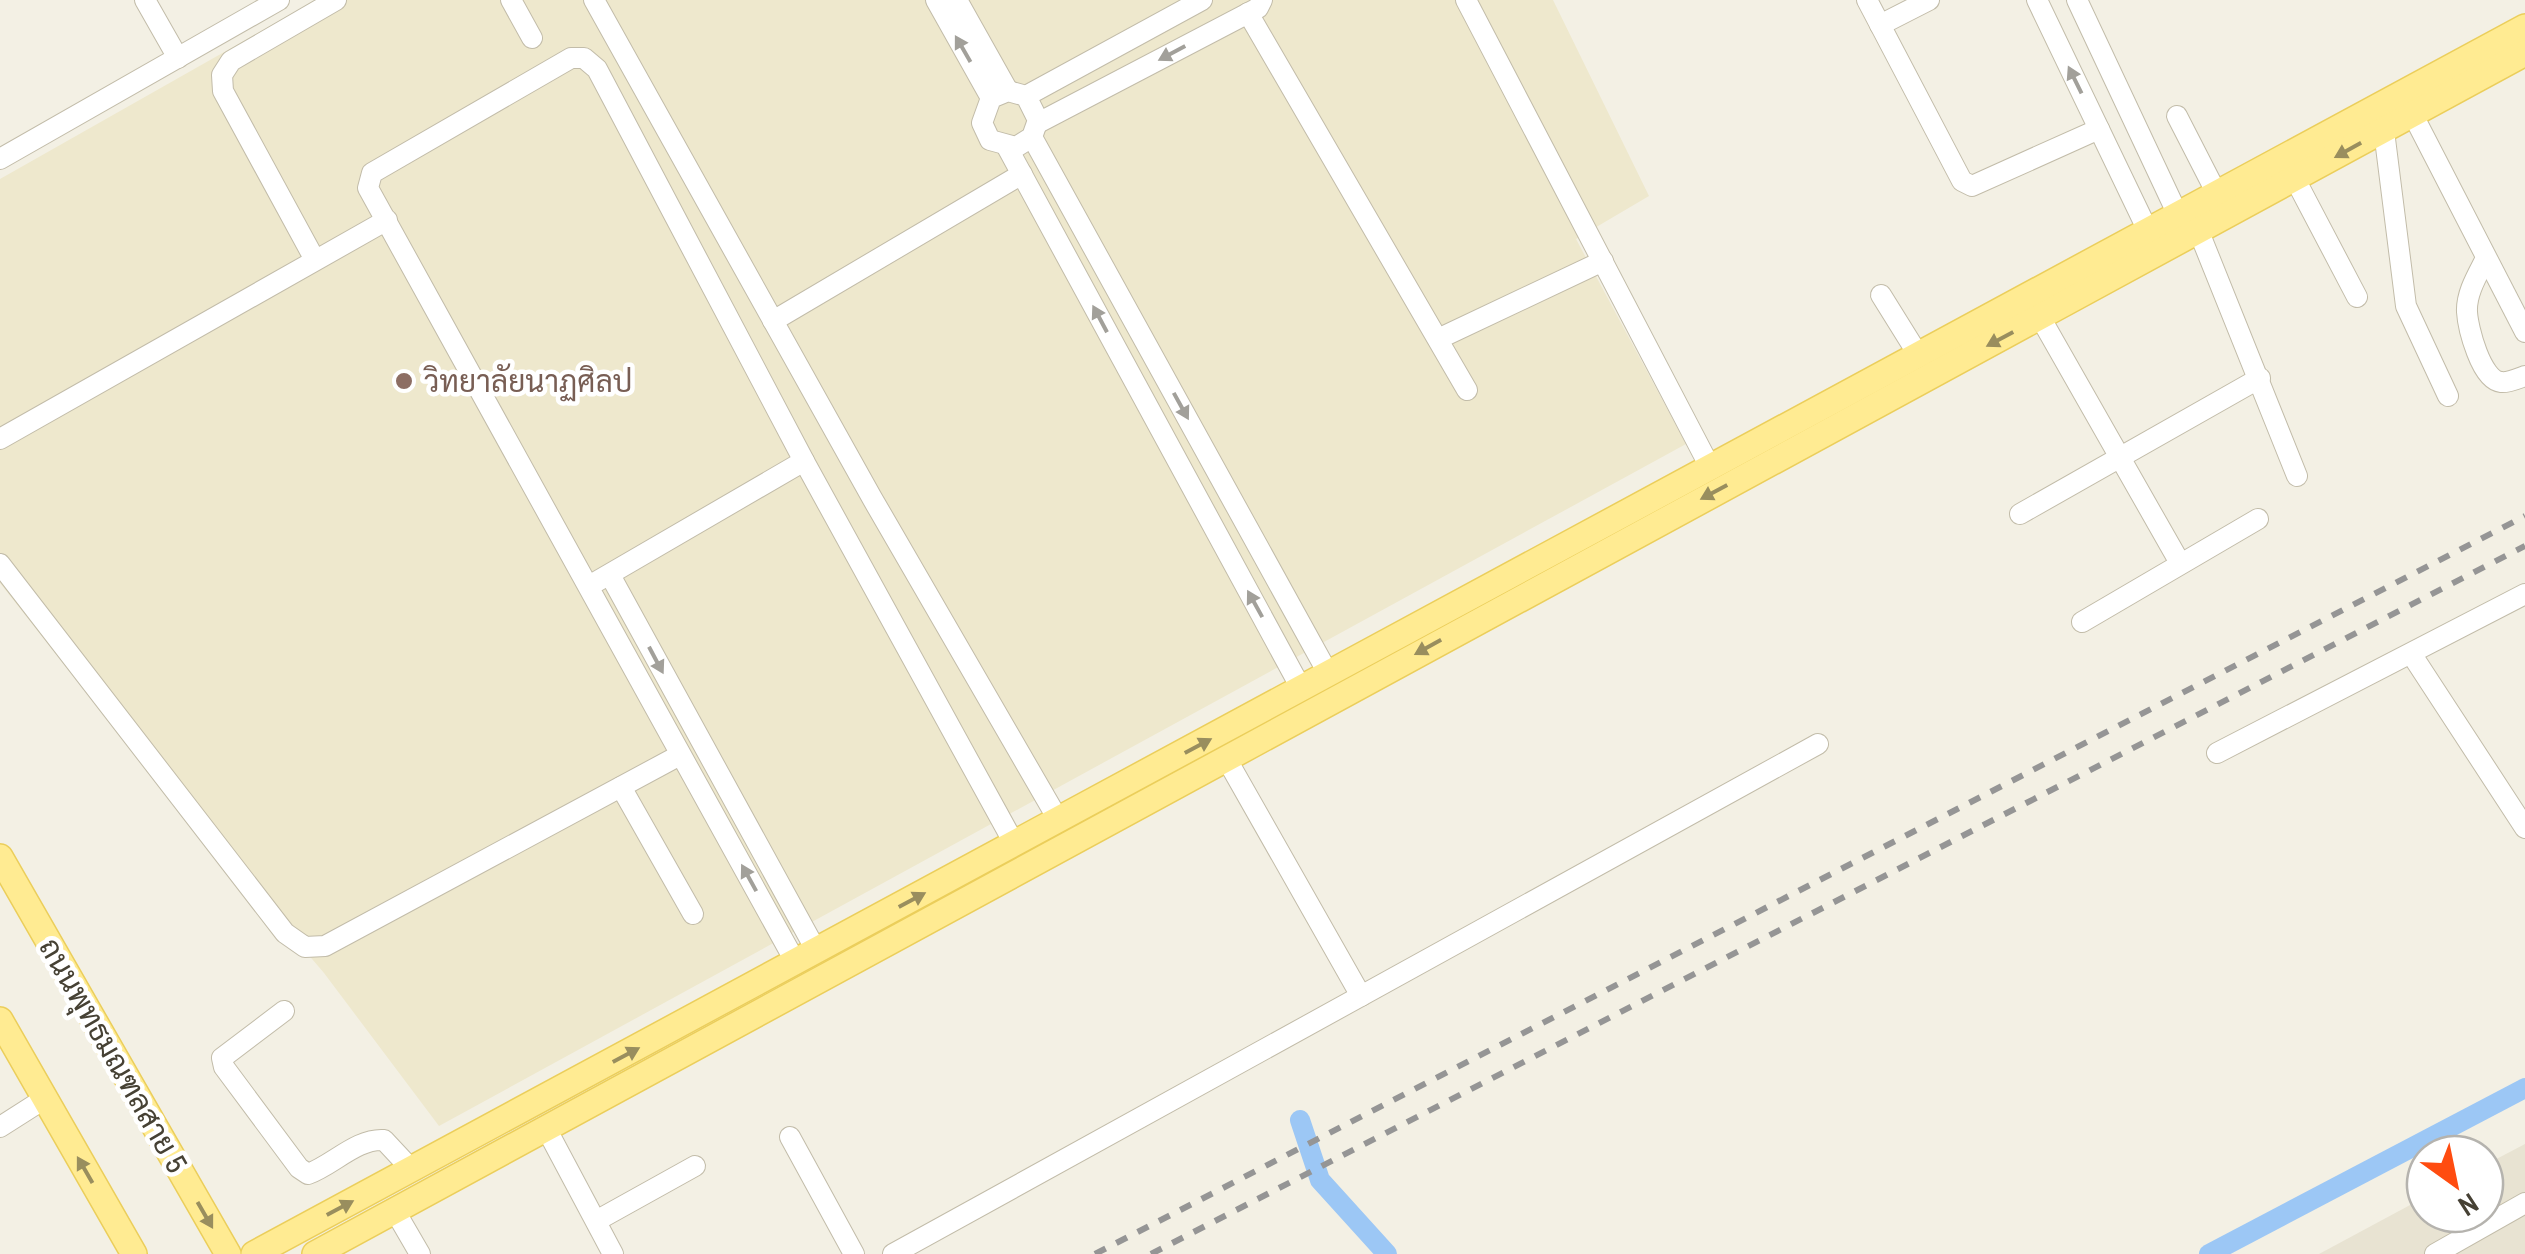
<svg xmlns="http://www.w3.org/2000/svg" width="2525" height="1254" font-family="'Archivo Narrow',Sarabun,sans-serif">
<style>
.residential{fill:#e8e3d2}
.education{fill:#eee8cd}
.lines{fill:none;stroke-linecap:round;stroke-linejoin:round}
.canal{stroke:#9cc7f5;stroke-width:20}
.minor-casing{stroke:#c2bca9;stroke-width:22}
.major-casing{stroke:#ebce5b;stroke-width:28}
.minor{stroke:#fff;stroke-width:20}
.major{stroke:#ffeb92;stroke-width:25}
.rail{stroke:#959595;stroke-width:6;stroke-dasharray:12 12;stroke-linecap:butt}
.oneway{fill:#a2a09a}
.oneway2{fill:#998e5e}
.education-dot{fill:#8d6e63;stroke:#fff;stroke-width:4}
.labels{text-anchor:middle;dominant-baseline:central;stroke-width:9;stroke-linejoin:round;paint-order:stroke}
.education-label{font-size:30px;fill:#785e54;stroke:#fff;text-anchor:start}
.street-label{font-size:30px;fill:#464134;stroke:#fff}
</style>
<rect width="100%" height="100%" fill="#f3f0e4"/>
<path class="residential" d="M2525 1144V1254H2319L2425 1197V1214H2485V1165Z"/>
<path class="education" d="M316 0H1553L1649 196 1576 239 1686 444 439 1126 324 973 108 720 0 583V179Z"/>
<g class="lines">
<g class="canal">
<path d="M1300 1120 1320 1180 1387 1254"/>
<path d="M2209 1254 2525 1088"/>
</g>
<defs>
<g id="minor">
<path d="M145 0 178 58"/>
<path d="M511 0 532 38"/>
<path d="M594 0 872 498 1059 821"/>
<path d="M936 0 991 98"/>
<path d="M957 0 1008 91"/>
<path d="M1466 0 1710 467"/>
<path d="M1867 0 1962 181 1972 186 2099 129"/>
<path d="M2037 0 2148 231"/>
<path d="M2077 0 2178 215"/>
<path d="M1248 13 1467 390"/>
<path d="M1880 25 1929 0"/>
<path d="M1026 96 1038 120 1032 137 1016 147 990 140 982 123 991 98 1008 91 1026 96 1202 0"/>
<path d="M2413 115 2525 332"/>
<path d="M2177 116 2217 194"/>
<path d="M1038 123 1258 8 1262 0"/>
<path d="M2384 131 2406 306 2448 396"/>
<path d="M1032 137 1329 675"/>
<path d="M1007 147 1302 690"/>
<path d="M0 159 279 0"/>
<path d="M2295 179 2357 297"/>
<path d="M2199 232 2297 476"/>
<path d="M2486 258C2478 274 2466 293 2467 312 2468 328 2481 380 2501 382 2508 383 2519 378 2525 376"/>
<path d="M315 260 223 91 222 75 231 61 336 0"/>
<path d="M1881 295 1919 356"/>
<path d="M2040 317 2180 563"/>
<path d="M773 321 1022 174"/>
<path d="M1438 339 1603 261"/>
<path d="M0 439 387 220"/>
<path d="M804 461 1015 845"/>
<path d="M2020 514 2260 378"/>
<path d="M0 564 285 933 305 947 325 946 680 755"/>
<path d="M610 575 817 952"/>
<path d="M589 586 804 461 597 69 584 58H571L372 173 368 188 796 963"/>
<path d="M2082 622 2258 519"/>
<path d="M2412 655 2525 828"/>
<path d="M2217 753 2525 594"/>
<path d="M1226 758 1361 996"/>
<path d="M621 787 693 914"/>
<path d="M284 1011 222 1058 224 1067 299 1168 308 1174C333 1165 357 1138 384 1140L412 1170"/>
<path d="M0 1127 44 1099"/>
<path d="M547 1130 613 1254"/>
<path d="M790 1137 854 1254"/>
<path d="M395 1211 420 1254"/>
<path d="M596 1221 695 1166"/>
<path d="M893 1254 1818 744"/>
<path d="M2435 1254 2525 1203"/>
</g>
<g id="major">
<path d="M0 857 228 1254"/>
<path d="M0 1020 134 1254"/>
<path d="M254 1254 2525 27"/>
<path d="M315 1254 2525 53"/>
</g>
</defs>
<use href="#minor" class="minor-casing"/>
<use href="#major" class="major-casing"/>
<use href="#minor" class="minor"/>
<use href="#major" class="major"/>
<g class="rail">
<path d="M1095 1254 2525 516"/>
<path d="M1151 1254 2525 546"/>
</g>
</g>
<defs><path id="oneway-solid" d="M-6-.8H1V-3.2L6.5 0L1 3.2V.8H-6Z" transform="scale(2.5)"/></defs>
<g class="oneway">
<use href="#oneway-solid" transform="translate(963 49) rotate(-120)"/>
<use href="#oneway-solid" transform="translate(1172 53) rotate(152)"/>
<use href="#oneway-solid" transform="translate(2075 80) rotate(-116)"/>
<use href="#oneway-solid" transform="translate(1100 319) rotate(-118)"/>
<use href="#oneway-solid" transform="translate(1181 406) rotate(61)"/>
<use href="#oneway-solid" transform="translate(1255 604) rotate(-119)"/>
<use href="#oneway-solid" transform="translate(656 660) rotate(62)"/>
<use href="#oneway-solid" transform="translate(749 878) rotate(-119)"/>
</g>
<g class="oneway2">
<use href="#oneway-solid" transform="translate(2348 150) rotate(151)"/>
<use href="#oneway-solid" transform="translate(2000 339) rotate(152)"/>
<use href="#oneway-solid" transform="translate(1714 492) rotate(152)"/>
<use href="#oneway-solid" transform="translate(1428 647) rotate(151)"/>
<use href="#oneway-solid" transform="translate(1198 746) rotate(-28)"/>
<use href="#oneway-solid" transform="translate(912 900) rotate(-28)"/>
<use href="#oneway-solid" transform="translate(626 1055) rotate(-28)"/>
<use href="#oneway-solid" transform="translate(85 1170) rotate(-120)"/>
<use href="#oneway-solid" transform="translate(340 1208) rotate(-28)"/>
<use href="#oneway-solid" transform="translate(205 1215) rotate(60)"/>
</g>
<circle class="education-dot" cx="404" cy="381" r="10"/>
<g class="labels">
<g class="education-label">
<text x="424" y="381">วิทยาลัยนาฏศิลป</text>
</g>
<g class="street-label">
<text transform="translate(114 1055) rotate(60)">ถนนพุทธมณฑลสาย 5</text>
</g>
</g>
<g transform="translate(2455 1184) rotate(147)"><circle r="48" fill="#ffffff" stroke="#b5b3ae" stroke-width="2.5"/>
<path d="M0-8L18 38L0 25L-18 38Z" fill="#ff4c10"/>
<text y="-15" font-size="28" font-weight="bold" text-anchor="middle" fill="#464134">N</text>
</g>
</svg>
